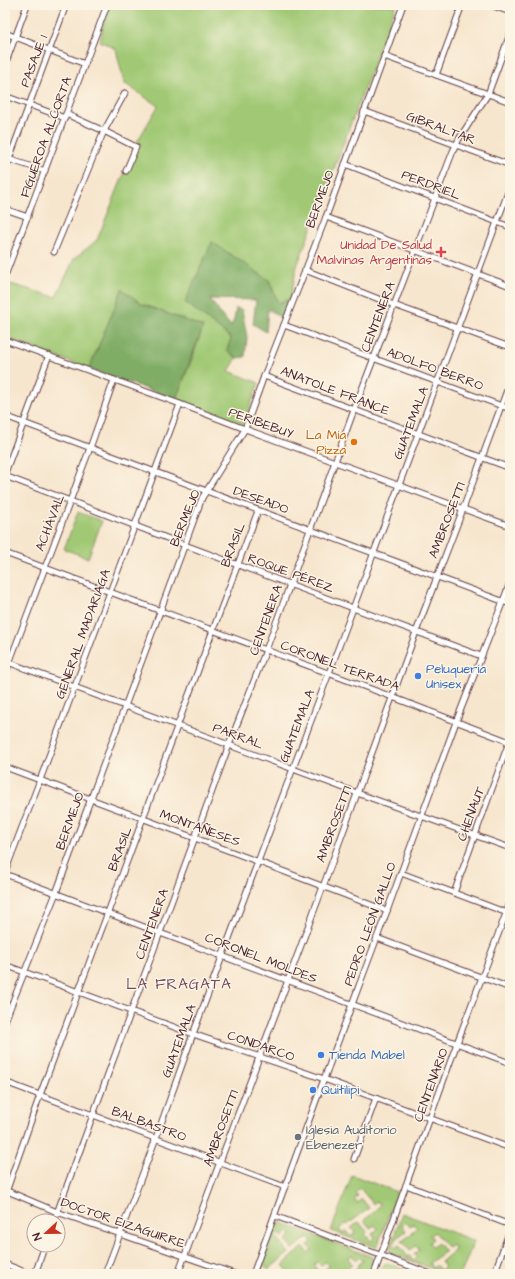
<svg xmlns="http://www.w3.org/2000/svg" width="515" height="1279" font-family="'Architects Daughter',sans-serif">
<style>
.green{fill:#a1c974;stroke:#767450;fill-rule:evenodd}
.forest{fill:#80ad66;stroke:#656648}
.lines{fill:none;stroke-linecap:round;stroke-linejoin:round}
.minor-casing{stroke:#643d43;stroke-width:7}
.minor{stroke:#fff;stroke-width:5}
.health-dot{fill:#e0444e;stroke:#fcf5e5;stroke-width:1.5}
.food-dot{fill:#e8710a;stroke:#fcf5e5;stroke-width:1.5}
.shop-dot{fill:#3f7fe0;stroke:#fcf5e5;stroke-width:1.5}
.worship-dot{fill:#6b7280;stroke:#fcf5e5;stroke-width:1.5}
.labels{text-anchor:middle;dominant-baseline:central;stroke-width:3;stroke-linejoin:round;paint-order:stroke}
.street-label{font-size:13px;fill:#4a1f2b;stroke:#fcf5e5}
.health-label{font-size:13px;fill:#be3a42;stroke:#fcf5e5;text-anchor:end}
.food-label{font-size:13px;fill:#c56008;stroke:#fcf5e5;text-anchor:end}
.shop-label{font-size:13px;fill:#366cbe;stroke:#fcf5e5;text-anchor:start}
.worship-label{font-size:13px;fill:#5b616d;stroke:#fcf5e5;text-anchor:start}
.quarter-label{font-size:15px;letter-spacing:1px;fill:#75495f;stroke:#fcf5e5}
</style>
<rect width="100%" height="100%" fill="#fcf5e5"/>
<filter id="ink" filterUnits="userSpaceOnUse"><feTurbulence type="fractalNoise" baseFrequency=".025" numOctaves="2"/><feDisplacementMap in="SourceGraphic" scale="8" xChannelSelector="R" yChannelSelector="G"/><feConvolveMatrix kernelMatrix="1 2 1 2 8 2 1 2 1" color-interpolation-filters="sRGB"/></filter>
<filter id="wash" filterUnits="userSpaceOnUse"><feTurbulence type="fractalNoise" baseFrequency=".012" numOctaves="4" result="noise"/><feDisplacementMap in="SourceGraphic" scale="16" xChannelSelector="R" yChannelSelector="G"/><feGaussianBlur stdDeviation="0.9" result="paint"/><feColorMatrix in="noise" values="0 0 0 0 0 0 0 0 0 0 0 0 0 0 0 0 0 1.4 0 .05"/><feComposite in="paint" operator="in"/></filter>
<g filter="url(#wash)">
<rect width="100%" height="100%" fill="#f7e6ce"/>
<g class="green">
<path d="M107 5H396L297 266 290 299 278 303 269 280 185 302 231 338 227 350 237 358 229 371 259 383 243 425 176 399 193 356 203 327 142 304 122 290 89 369 5 337V288L7 283 56 297 74 259 97 240 137 142 158 106 124 83 116 49 100 41Z"/>
<path d="M78 512 102 521 88 558 64 549Z"/>
<path d="M352 1175 397 1192 378 1245 375 1247 331 1231ZM360 1188 373 1204 377 1201 380 1205 376 1209 377 1210 364 1220 370 1228 375 1225 378 1229 372 1234 375 1237 371 1241 365 1234 367 1232 359 1222 351 1228 355 1233 350 1236 346 1231 342 1233 339 1229 346 1224 347 1225 369 1208 362 1199 357 1203 354 1199 358 1196 355 1192Z"/>
<path d="M402 1213 474 1241 461 1274H446L390 1253 389 1249ZM406 1222 410 1227 413 1224 417 1228 412 1232 413 1233 402 1241 410 1250 416 1246 419 1250 414 1254 417 1258 413 1261 410 1256 408 1257 399 1245 395 1248 392 1245 396 1241 395 1239 406 1231 402 1225ZM435 1232 448 1248 452 1245 456 1249 441 1262 445 1267 441 1270 436 1265 433 1268 429 1263 445 1252 438 1243 432 1247 429 1243 433 1239 430 1235Z"/>
<path d="M282 1223 372 1257 373 1260 368 1274H349L359 1266 358 1265 363 1261 360 1257 356 1260 352 1255 348 1258 352 1264 343 1271 342 1270 337 1274H326L323 1271 329 1266 325 1262 321 1265 318 1262 314 1265 317 1270 316 1271 318 1274H290L283 1265 303 1247 308 1253 312 1250 308 1245 312 1241 308 1237 293 1249 286 1240 291 1236 288 1232 282 1237 279 1233 275 1236 289 1253 268 1270 265 1266 260 1269 264 1274H258L277 1225Z"/>
<path d="M387 1263 415 1274H380L383 1265Z"/>
</g>
<g class="forest">
<path d="M212 242 269 280 278 303 290 299 283 319 268 309 266 332 253 324 256 300 210 299 222 316 231 326 234 320 236 308 242 310 247 337 245 357 237 358 227 350 231 338 185 302Z"/>
<path d="M122 289 142 304 203 327 176 399 89 369Z"/>
</g>
</g>
<g filter="url(#ink)">
<g class="lines">
<defs>
<g id="minor">
<path d="M491 5 510 12"/>
<path d="M5 33 85 64"/>
<path d="M384 56 510 102"/>
<path d="M5 65 27 5"/>
<path d="M436 75 462 5"/>
<path d="M125 93 104 131 136 147 126 171"/>
<path d="M5 96 65 118"/>
<path d="M364 111 510 165"/>
<path d="M5 158 45 171"/>
<path d="M345 164 510 227"/>
<path d="M5 170 66 5"/>
<path d="M5 209 28 217"/>
<path d="M326 217 510 286"/>
<path d="M54 252 104 131 66 114"/>
<path d="M305 270 394 305 510 347"/>
<path d="M5 276 107 5"/>
<path d="M284 325 510 409"/>
<path d="M5 340 180 404 245 429 510 526"/>
<path d="M264 376 510 468"/>
<path d="M5 416 510 604"/>
<path d="M5 473 49 355"/>
<path d="M5 476 185 545 481 656"/>
<path d="M5 553 387 695 510 742"/>
<path d="M5 661 357 793 510 848"/>
<path d="M5 674 90 448 114 380"/>
<path d="M5 767 259 862 387 911"/>
<path d="M5 872 40 780 180 404"/>
<path d="M401 873 510 914"/>
<path d="M5 874 160 933 510 1063"/>
<path d="M454 893 509 742"/>
<path d="M377 938 510 988"/>
<path d="M5 965 193 1034 324 1079 510 1148"/>
<path d="M5 1021 56 893 202 498 245 429 264 376 326 217 403 5"/>
<path d="M5 1082 285 1187"/>
<path d="M354 1159 376 1098"/>
<path d="M406 1185 510 1225"/>
<path d="M5 1190 57 1212 235 1274"/>
<path d="M5 1195 40 1095 213 630 258 511"/>
<path d="M275 1216 431 1274"/>
<path d="M54 1221 229 745 266 650 354 410 453 151 459 139 488 94 510 34"/>
<path d="M5 1264 30 1274"/>
<path d="M35 1274 45 1245"/>
<path d="M105 1274 156 1138 193 1034 329 673 510 187"/>
<path d="M178 1274 327 876 416 632 463 509 510 382"/>
<path d="M253 1274 324 1079 387 911 456 722 510 583"/>
<path d="M374 1274 457 1043 510 903"/>
<path d="M494 1274 510 1230"/>
</g>
</defs>
<use href="#minor" class="minor-casing"/>
<use href="#minor" class="minor"/>
</g>
</g>
<path class="health-dot" d="M439 246h4v4h4v4h-4v4h-4v-4h-4v-4h4z"/>
<circle class="food-dot" cx="354" cy="442" r="4"/>
<g class="shop-dot">
<circle cx="418" cy="676" r="4"/>
<circle cx="321" cy="1055" r="4"/>
<circle cx="313" cy="1090" r="4"/>
</g>
<circle class="worship-dot" cx="298" cy="1137" r="4"/>
<g class="labels">
<g class="street-label">
<text transform="translate(34 61) rotate(-69)">PASAJE 1</text>
<text transform="translate(441 128) rotate(20)">GIBRALTAR</text>
<text transform="translate(46 137) rotate(-70)">FIGUEROA ALCORTA</text>
<text transform="translate(431 185) rotate(21)">PERDRIEL</text>
<text transform="translate(320 199) rotate(-70)">BERMEJO</text>
<text transform="translate(378 317) rotate(-69)">CENTENERA</text>
<text transform="translate(435 369) rotate(20)">ADOLFO BERRO</text>
<text transform="translate(335 391) rotate(21)">ANATOLE FRANCE</text>
<text transform="translate(261 423) rotate(20)">PERIBEBUY</text>
<text transform="translate(411 423) rotate(-69)">GUATEMALA</text>
<text transform="translate(261 500) rotate(20)">DESEADO</text>
<text transform="translate(185 518) rotate(-68)">BERMEJO</text>
<text transform="translate(447 520) rotate(-69)">AMBROSETTI</text>
<text transform="translate(50 523) rotate(-69)">ACHÁVAL</text>
<text transform="translate(233 545) rotate(-69)">BRASIL</text>
<text transform="translate(291 573) rotate(20)">ROQUE PÉREZ</text>
<text transform="translate(266 620) rotate(-70)">CENTENERA</text>
<text transform="translate(83 634) rotate(-70)">GENERAL MADARIAGA</text>
<text transform="translate(340 666) rotate(20)">CORONEL TERRADA</text>
<text transform="translate(297 726) rotate(-69)">GUATEMALA</text>
<text transform="translate(238 736) rotate(20)">PARRAL</text>
<text transform="translate(471 814) rotate(-70)">CHENAUT</text>
<text transform="translate(70 821) rotate(-70)">BERMEJO</text>
<text transform="translate(334 824) rotate(-70)">AMBROSETTI</text>
<text transform="translate(200 828) rotate(20)">MONTAÑESES</text>
<text transform="translate(120 849) rotate(-70)">BRASIL</text>
<text transform="translate(152 924) rotate(-70)">CENTENERA</text>
<text transform="translate(370 924) rotate(-70)">PEDRO LEÓN GALLO</text>
<text transform="translate(261 958) rotate(21)">CORONEL MOLDES</text>
<text transform="translate(179 1041) rotate(-70)">GUATEMALA</text>
<text transform="translate(261 1046) rotate(19)">CONDARCO</text>
<text transform="translate(431 1085) rotate(-70)">CENTENARIO</text>
<text transform="translate(149 1124) rotate(20)">BALBASTRO</text>
<text transform="translate(221 1128) rotate(-70)">AMBROSETTI</text>
<text transform="translate(123 1223) rotate(19)">DOCTOR EIZAGUIRRE</text>
</g>
<g class="health-label">
<text x="432" y="245">Unidad De Salud<tspan x="432" dy="15">Malvinas Argentinas</tspan></text>
</g>
<g class="food-label">
<text x="346" y="435">La Mía<tspan x="346" dy="15">Pizza</tspan></text>
</g>
<g class="shop-label">
<text x="426" y="669">Peluquería<tspan x="426" dy="15">Unisex</tspan></text>
<text x="329" y="1055">Tienda Mabel</text>
<text x="321" y="1090">Quitilipi</text>
</g>
<g class="worship-label">
<text x="306" y="1130">Iglesia Auditorio<tspan x="306" dy="15">Ebenezer</tspan></text>
</g>
<g class="quarter-label">
<text x="179" y="984">LA FRAGATA</text>
</g>
</g>
<rect width="515" height="1279" fill="none" stroke="#fcf5e5" stroke-width="20"/>
<g transform="translate(46 1233) rotate(248)"><circle r="19" fill="#fcf5e5" stroke="#b59f9b"/>
<path d="M0-3L7 15L0 10L-7 15Z" fill="#c8321e"/>
<text y="-6" font-size="11" font-weight="bold" text-anchor="middle" fill="#4a1f2b">N</text>
</g>
</svg>
